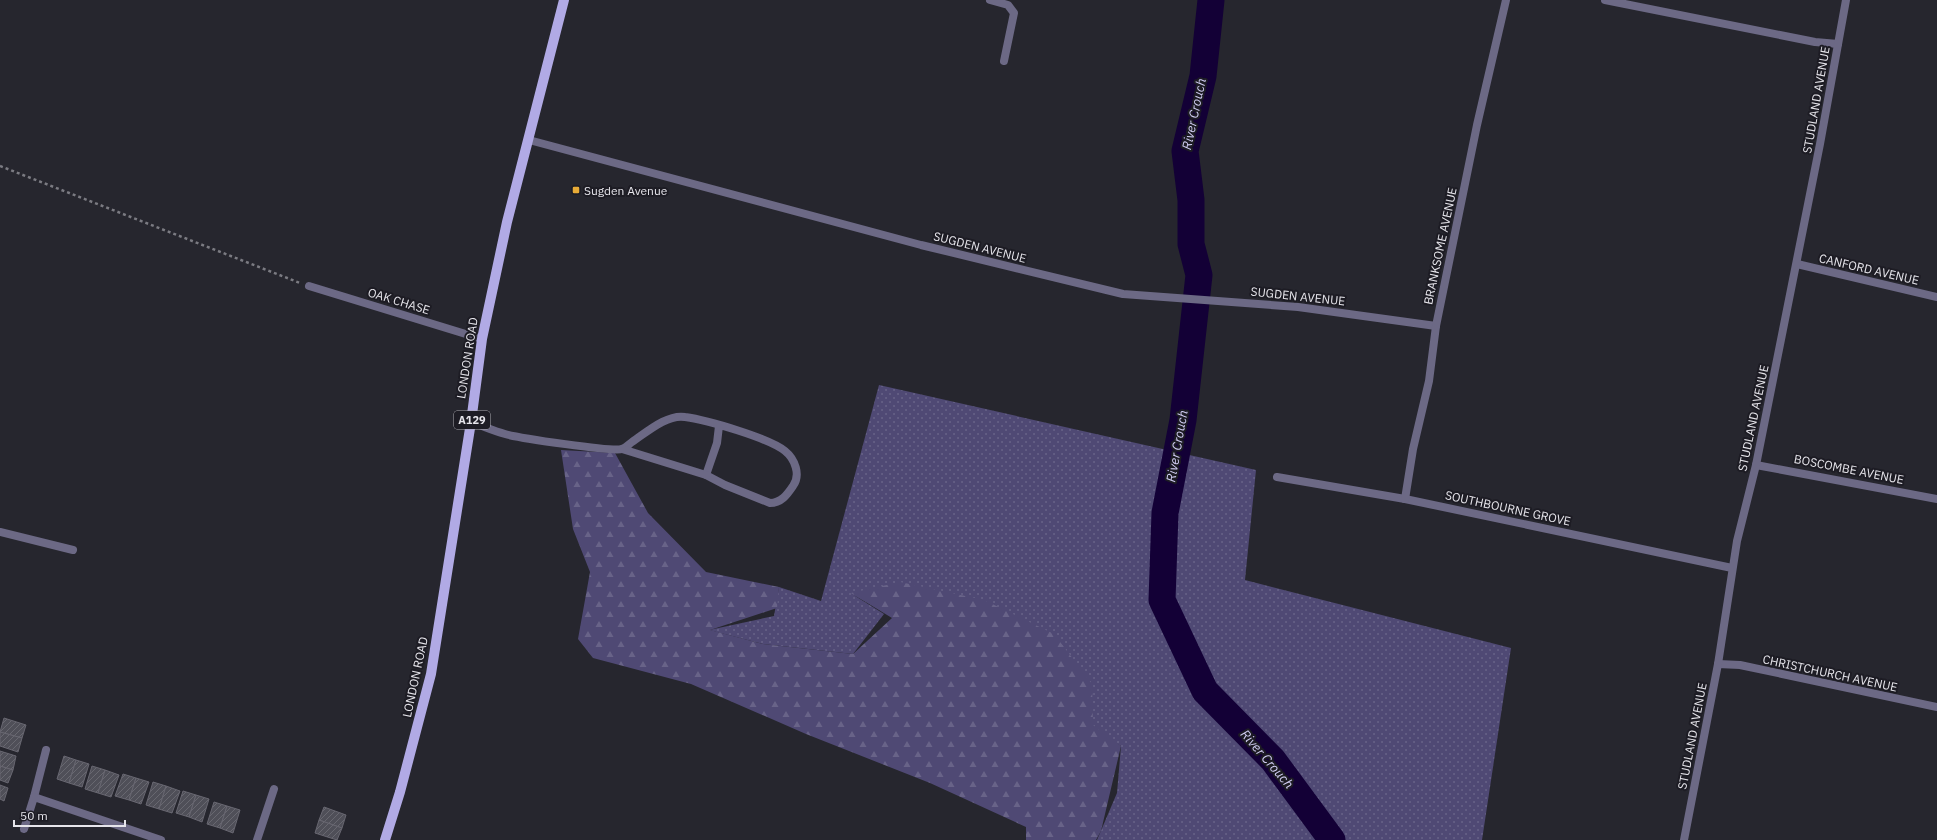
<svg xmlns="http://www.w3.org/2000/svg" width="1937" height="840" font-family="'IBM Plex Sans',sans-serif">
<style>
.grass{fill:url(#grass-dots)}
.forest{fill:url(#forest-firs)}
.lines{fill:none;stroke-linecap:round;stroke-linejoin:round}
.river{stroke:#130036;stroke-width:27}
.building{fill:url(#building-hatch);stroke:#686771}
.path{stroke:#7b7b82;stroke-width:2.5;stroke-dasharray:3 3;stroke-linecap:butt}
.lane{stroke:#6c6985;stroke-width:8}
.street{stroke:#6c6985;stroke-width:8}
.primary{stroke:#b1aae5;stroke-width:10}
.poi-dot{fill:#e8ab37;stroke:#1d1c24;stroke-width:1.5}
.labels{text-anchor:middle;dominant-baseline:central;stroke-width:4;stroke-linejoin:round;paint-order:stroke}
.shield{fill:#1d1c24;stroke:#aaa9af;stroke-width:1}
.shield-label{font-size:11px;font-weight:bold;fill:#e6e5eb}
.street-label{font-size:12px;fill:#e6e5eb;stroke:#1d1c24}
.poi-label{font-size:12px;fill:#e6e5eb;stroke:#1d1c24;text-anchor:start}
.water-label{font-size:13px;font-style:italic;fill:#d2cef4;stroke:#1d1c24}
</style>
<defs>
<pattern id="grass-dots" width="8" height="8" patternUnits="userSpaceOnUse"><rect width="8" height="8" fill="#4f4974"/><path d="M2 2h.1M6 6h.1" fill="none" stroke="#686388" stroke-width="1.8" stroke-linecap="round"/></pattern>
<pattern id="forest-firs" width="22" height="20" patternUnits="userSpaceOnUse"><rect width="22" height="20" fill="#4f4974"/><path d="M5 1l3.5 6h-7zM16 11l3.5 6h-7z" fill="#686388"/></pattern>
<pattern id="building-hatch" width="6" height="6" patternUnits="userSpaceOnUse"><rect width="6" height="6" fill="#4f4f58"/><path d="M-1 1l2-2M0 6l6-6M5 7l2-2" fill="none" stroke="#686870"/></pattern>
</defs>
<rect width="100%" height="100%" fill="#26262e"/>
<path class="grass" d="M879 385 1256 470 1245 580 1511 648 1482 840H1097L1117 793 1121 746 852 594 884 614 853 654 763 644 709 630 774 616 779 587 821 601Z"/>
<path class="forest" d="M561 450 615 453 648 513 706 572 779 587 777 608 710 630 763 644 853 654 892 618 851 593 900 582 984 600 1054 634 1092 684 1093 725 1121 746 1101 831 1096 840H1026V827L930 783 806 734 691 684 593 658 578 639 590 572 573 529Z"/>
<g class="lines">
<path class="river" d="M1211 0 1203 76 1185 151 1191 200V244L1199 275 1183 420 1165 513 1162 600 1205 691 1273 760 1332 840"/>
</g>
<g class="building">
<path d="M4 718 26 725 22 738 0 732Z"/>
<path d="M0 732 22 738 18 752 0 746Z"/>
<path d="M0 751 16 756 13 770 0 766Z"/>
<path d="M64 756 76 760 69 783 57 779Z"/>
<path d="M76 760 89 764 82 787 69 783Z"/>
<path d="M0 766 13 770 8 783 0 780Z"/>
<path d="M92 766 105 770 98 793 85 789Z"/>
<path d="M105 770 119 775 111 797 98 793Z"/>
<path d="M123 774 136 778 129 800 115 796Z"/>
<path d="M136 778 149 782 141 804 129 800Z"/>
<path d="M153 782 166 786 159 809 146 805Z"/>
<path d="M0 785 8 788 4 801 0 799Z"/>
<path d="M166 786 180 791 172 813 159 809Z"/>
<path d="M183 791 196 795 189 817 176 813Z"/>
<path d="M196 795 209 799 202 822 189 817Z"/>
<path d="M214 802 227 806 220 828 207 824Z"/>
<path d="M227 806 240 810 233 833 220 828Z"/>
<path d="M324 807 346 815 342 828 319 820Z"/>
<path d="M319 820 342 828 337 840 315 833Z"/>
</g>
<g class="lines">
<path class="path" d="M0 166 300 283"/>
<g class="lane">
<path d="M990 0 1008 5 1014 13 1004 61"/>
<path d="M309 286 482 339"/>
<path d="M471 422C483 426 494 431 505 434 519 438 613 452 622 449 626 448 629 444 632 442 647 432 667 414 685 417 707 420 769 438 785 451 795 459 801 475 793 486 787 495 781 503 770 503L725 485 706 475 717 443 719 426"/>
<path d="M622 449 706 475"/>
<path d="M257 840 274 789"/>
</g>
<g class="street">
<path d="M1605 0 1815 42 1838 44"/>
<path d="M529 140 921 245 1123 294 1298 307 1436 326"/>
<path d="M1797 264 1937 297"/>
<path d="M1756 465 1937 499"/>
<path d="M1277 477 1405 499 1732 568"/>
<path d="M1405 499 1413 449 1429 381 1436 326 1477 125 1506 0"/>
<path d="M0 532 73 550"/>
<path d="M1718 664 1740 665 1937 707"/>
<path d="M34 797 46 750"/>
<path d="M24 829 34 797 161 840"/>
<path d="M1684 840 1718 664 1737 541 1756 465 1820 144 1846 0"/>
</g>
<path class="primary" d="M385 840 400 792 431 674 471 422 482 339 507 222 564 0"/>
</g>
<rect class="poi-dot" x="572" y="186" width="8" height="8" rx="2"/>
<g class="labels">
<rect class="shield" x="454" y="411" width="36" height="18" rx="3"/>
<g class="shield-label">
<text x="472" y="420">A129</text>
</g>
<g class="street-label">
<text transform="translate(1816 100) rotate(-80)">STUDLAND AVENUE</text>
<text transform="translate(1440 246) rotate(-78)">BRANKSOME AVENUE</text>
<text transform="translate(980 247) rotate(14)">SUGDEN AVENUE</text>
<text transform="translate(1869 269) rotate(13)">CANFORD AVENUE</text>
<text transform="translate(1298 296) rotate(6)">SUGDEN AVENUE</text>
<text transform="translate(399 301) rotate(17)">OAK CHASE</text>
<text transform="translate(467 358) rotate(-81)">LONDON ROAD</text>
<text transform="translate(1753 418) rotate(-78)">STUDLAND AVENUE</text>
<text transform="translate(1849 469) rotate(11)">BOSCOMBE AVENUE</text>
<text transform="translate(1508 508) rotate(12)">SOUTHBOURNE GROVE</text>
<text transform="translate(1830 673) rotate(12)">CHRISTCHURCH AVENUE</text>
<text transform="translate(415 677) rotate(-78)">LONDON ROAD</text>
<text transform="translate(1692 736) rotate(-79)">STUDLAND AVENUE</text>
</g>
<g class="poi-label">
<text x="584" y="190">Sugden Avenue</text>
</g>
<g class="water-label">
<text transform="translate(1194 114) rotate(-78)">River Crouch</text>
<text transform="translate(1177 446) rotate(-80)">River Crouch</text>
<text transform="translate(1267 759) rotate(49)">River Crouch</text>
</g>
</g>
<path d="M14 820v6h111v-6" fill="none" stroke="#e6e5eb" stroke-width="2"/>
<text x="20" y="820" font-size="12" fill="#e6e5eb" stroke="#1d1c24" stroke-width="3" paint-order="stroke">50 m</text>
</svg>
